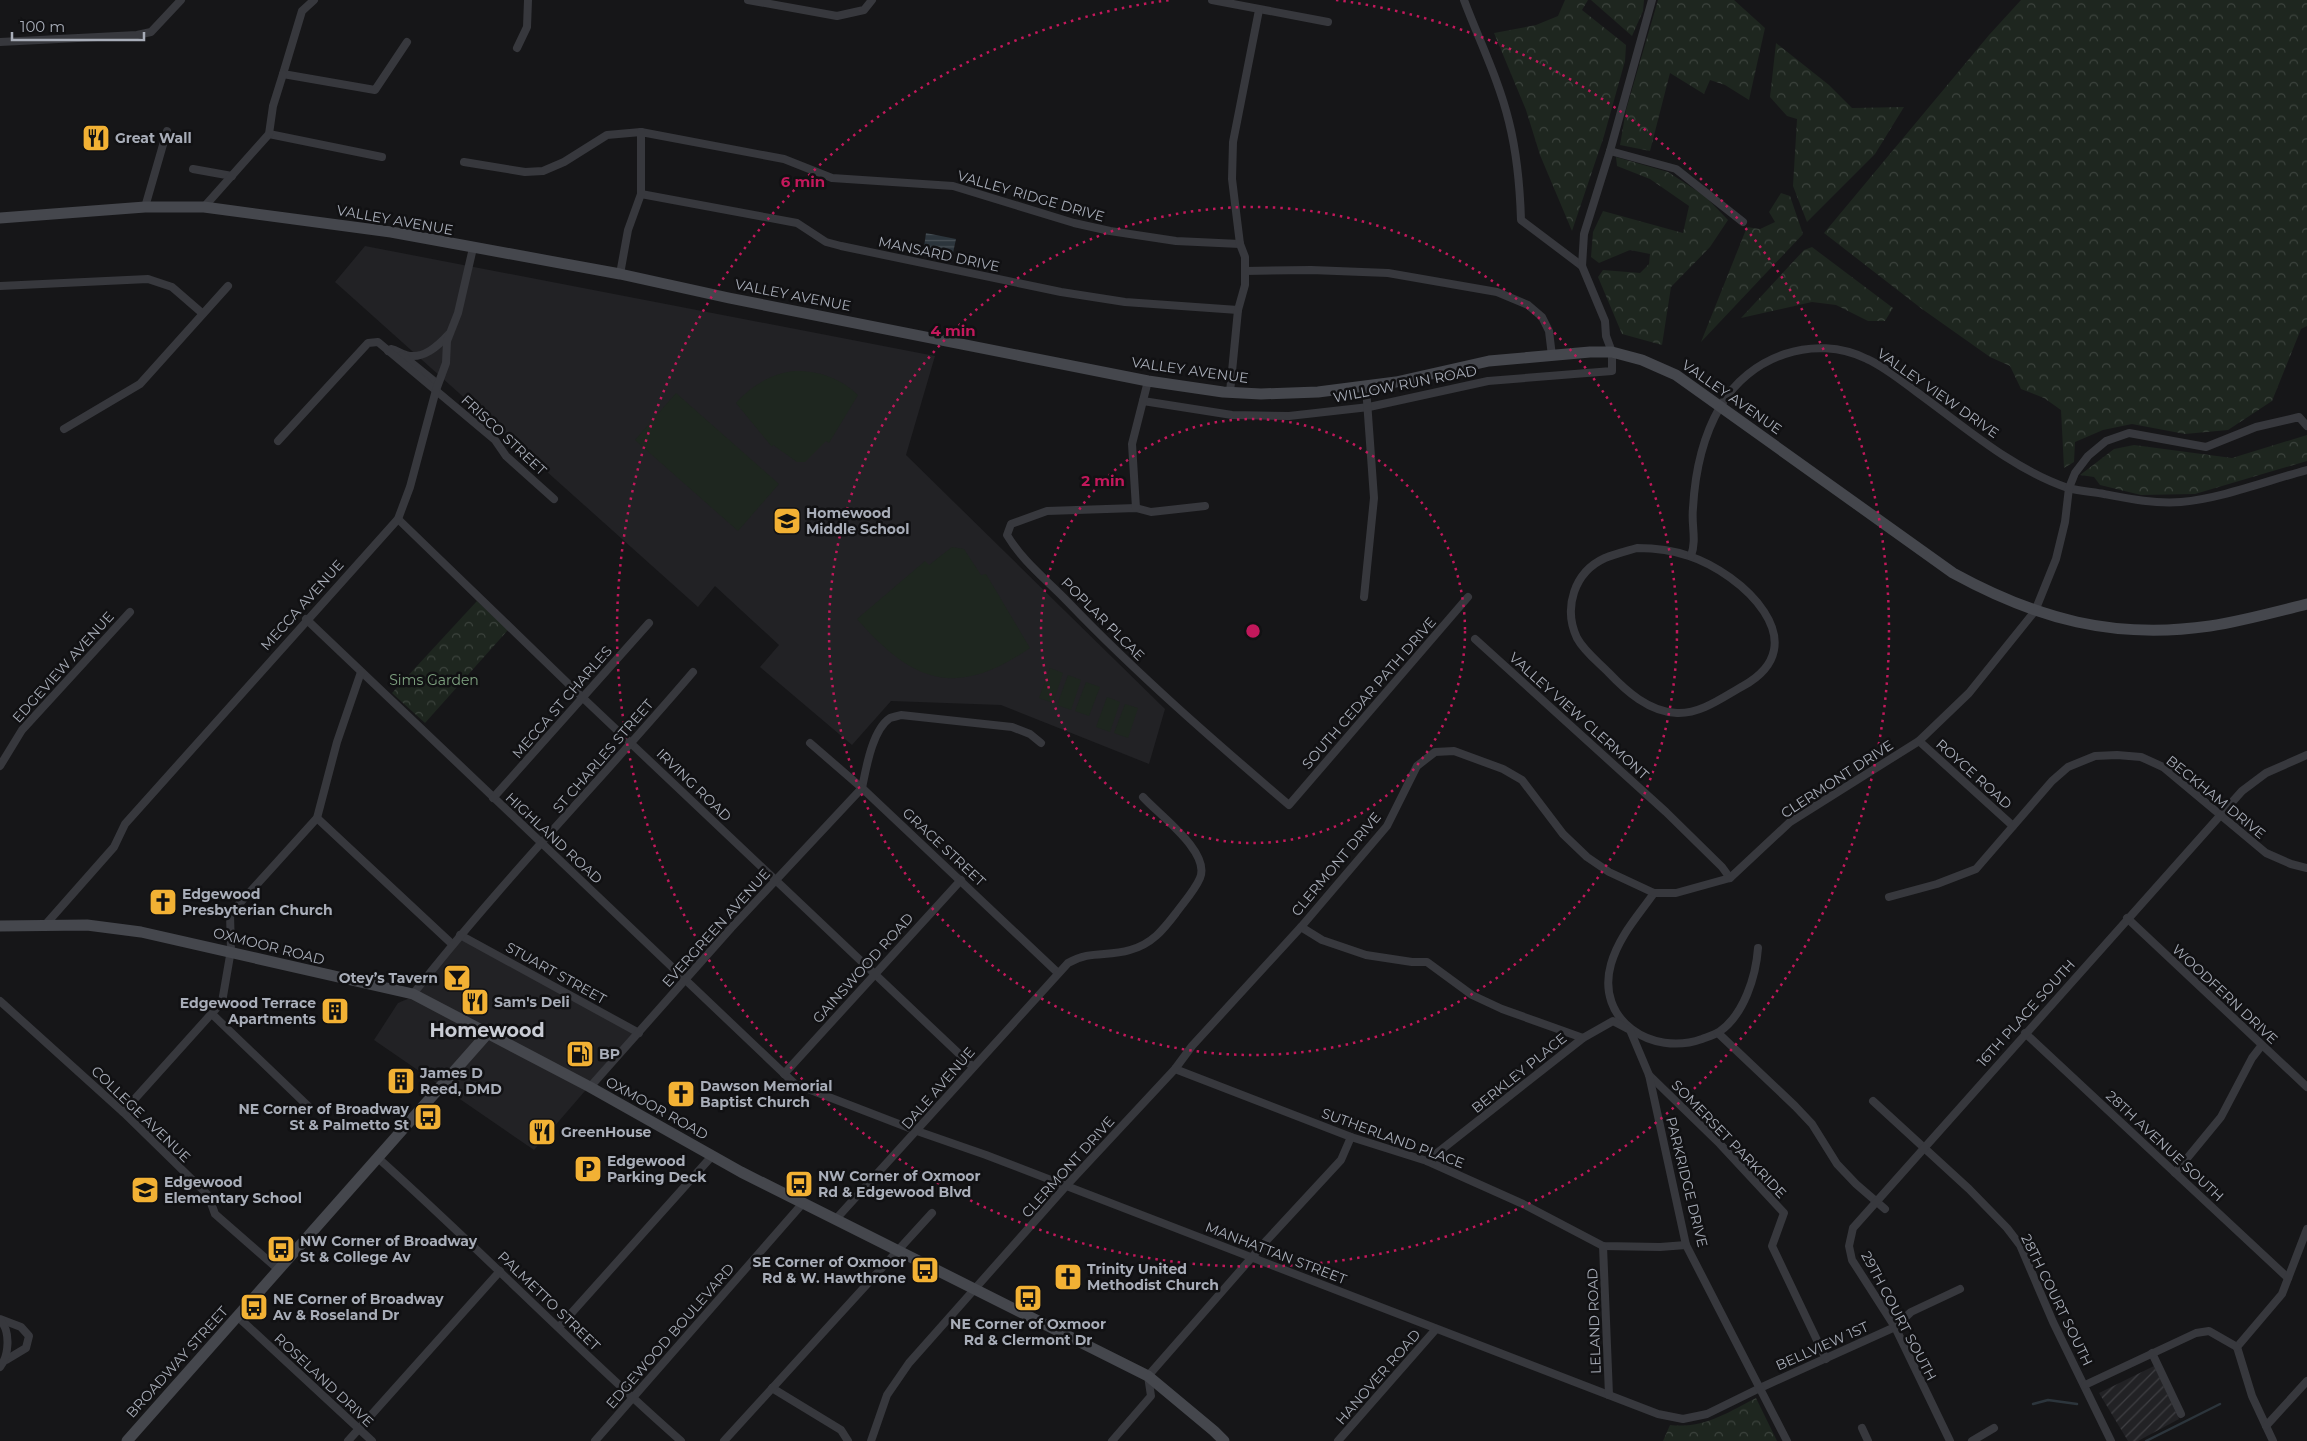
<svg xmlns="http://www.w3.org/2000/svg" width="2307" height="1441" font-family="Montserrat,sans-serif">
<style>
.built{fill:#222225}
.industrial{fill:url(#industrial-furrows)}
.forest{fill:url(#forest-crowns)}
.pitch{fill:#1e261f}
.water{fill:url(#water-rules)}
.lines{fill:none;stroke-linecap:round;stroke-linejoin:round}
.stream{stroke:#2c353c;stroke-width:2.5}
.street{stroke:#37383d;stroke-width:8}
.secondary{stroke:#45474d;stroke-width:11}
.ring{fill:none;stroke:#c2185b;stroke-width:2.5;stroke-dasharray:2.5 5}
.labels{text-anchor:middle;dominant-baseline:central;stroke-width:5;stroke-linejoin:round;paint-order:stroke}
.poi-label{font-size:14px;font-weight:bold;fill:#a8adb8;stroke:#111113;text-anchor:start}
.street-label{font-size:14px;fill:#a8adb8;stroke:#111113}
.park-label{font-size:14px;fill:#7fa381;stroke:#111113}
.district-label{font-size:19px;font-weight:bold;fill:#c9ccd4;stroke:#111113}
.centre{fill:#c2185b;stroke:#111113;stroke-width:2.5}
.ring-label{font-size:15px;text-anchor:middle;font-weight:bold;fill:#c2185b;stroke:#111113;stroke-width:5;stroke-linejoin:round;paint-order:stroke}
</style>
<defs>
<pattern id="industrial-furrows" width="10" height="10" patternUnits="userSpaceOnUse" patternTransform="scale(1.25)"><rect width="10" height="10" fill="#222225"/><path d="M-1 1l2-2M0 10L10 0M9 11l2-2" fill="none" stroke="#3f3f43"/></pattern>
<pattern id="forest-crowns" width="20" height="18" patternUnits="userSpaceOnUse" patternTransform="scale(1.25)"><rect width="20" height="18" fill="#1e261f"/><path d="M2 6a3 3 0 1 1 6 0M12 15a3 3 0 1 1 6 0" fill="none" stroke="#3c433d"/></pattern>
<pattern id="water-rules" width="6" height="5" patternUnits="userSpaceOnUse" patternTransform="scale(1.25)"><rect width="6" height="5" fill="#2c353c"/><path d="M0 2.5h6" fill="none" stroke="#485056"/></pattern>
</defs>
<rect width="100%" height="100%" fill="#161618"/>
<g class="built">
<path d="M365 246 935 356 906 455 1165 709 1149 764 1001 705 891 701 852 745 760 667 779 645 715 586 698 607 335 282Z"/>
<path d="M461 939 635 1033 534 1150 374 1040 398 1003 412 997Z"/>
</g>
<path class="industrial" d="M2154 1366 2179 1419 2138 1441H2128L2099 1393Z"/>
<g class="forest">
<path d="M1565 0H1588L1582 10 1626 45 1625 61 1604 136 1572 231 1540 155 1526 110 1494 33 1536 25 1558 16Z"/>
<path d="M1591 0H1644L1643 11 1632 36Z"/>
<path d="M1658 0H1734L1765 28 1749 100 1725 85 1710 80 1704 94 1670 73 1650 151 1620 145 1626 110Z"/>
<path d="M2021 0H2307V326L2301 329 2272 401 2228 430 2185 434 2132 424 2103 430 2075 442 2074 462 2064 468 2061 410 2044 398 2021 389 2010 366 1990 357 1922 309 1824 233 1989 35Z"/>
<path d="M1776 43 1829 85 1852 108 1904 107 1875 154 1807 222 1793 186 1797 119 1787 116 1770 97Z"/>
<path d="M1616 157 1668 172 1705 196 1728 220 1710 247 1671 287 1662 345 1622 334 1598 277 1603 270 1640 273 1649 264 1650 254 1630 250 1599 263 1591 257 1593 232 1603 211 1683 233 1689 206 1650 179 1617 166Z"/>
<path d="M1781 193 1790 196 1803 234 1701 342 1747 227 1760 229 1775 222 1769 212Z"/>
<path d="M1812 247 1893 308 1885 321H1868L1836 305 1812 302 1741 318 1804 250Z"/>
<path d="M2307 435V461L2195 494 2141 495 2100 485 2094 477 2080 475 2114 449 2134 445 2232 458Z"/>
<path d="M477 601 508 630 425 723 392 693Z"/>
<path d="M1756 1398 1777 1441H1663L1670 1425C1703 1429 1727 1413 1756 1398Z"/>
</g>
<g class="pitch">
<path d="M795 371C820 371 840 378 858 395L829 443 826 441 805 462H797L773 445 772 447 736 403C751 386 772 373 795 371Z"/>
<path d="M676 393 779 484 738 531 635 440Z"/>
<path d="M952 547 964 549 981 575 986 574 1030 648C956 699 913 683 857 619L925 561 929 565Z"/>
<path d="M1050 668 1063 673 1053 703 1039 698Z"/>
<path d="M1068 675 1081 680 1071 710 1057 705Z"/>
<path d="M1086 682 1100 687 1089 716 1075 711Z"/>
<path d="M1107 697 1120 702 1110 732 1096 727Z"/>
<path d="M1125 704 1138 708 1128 738 1114 733Z"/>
</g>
<path class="water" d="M926 233 956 239 953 253 924 247Z"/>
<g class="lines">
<g class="stream">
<path d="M2033 1404 2048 1400 2077 1404"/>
<path d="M2146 1441 2220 1404"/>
</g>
<g class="street">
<path d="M314 0 302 11 283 74 375 90 407 42"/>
<path d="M748 0 837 16 864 10 872 0"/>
<path d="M1212 0 1328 22"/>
<path d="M1464 0C1479 40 1499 80 1509 122 1517 154 1520 187 1521 220L1582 266"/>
<path d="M0 42 137 35 151 32 181 0"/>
<path d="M517 48 527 27 528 0"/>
<path d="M269 134 382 157"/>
<path d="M1610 151 1676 169 1743 222"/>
<path d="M464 162 525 172 543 171 564 162 607 135 641 132 784 159 832 178 953 186 1074 223 1110 231 1176 241 1240 244"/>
<path d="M193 169 232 176"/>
<path d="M641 194 797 223 826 242 841 246 1061 292 1125 302 1238 310"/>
<path d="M145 207 167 131"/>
<path d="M204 207 269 134 273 106 283 74"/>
<path d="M1245 271 1311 270 1388 273 1497 292 1528 305 1542 317 1549 331 1552 356"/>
<path d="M620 274 628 230 641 194V132"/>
<path d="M0 286 148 279 172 287 202 313"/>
<path d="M388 351 391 349C397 350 401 354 406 355 423 360 438 346 449 334"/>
<path d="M402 355 434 381 436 390"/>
<path d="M1230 392 1238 310 1245 285V257L1240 244 1232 179 1233 142 1259 10"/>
<path d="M1143 401 1232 415 1289 416 1369 407 1488 381 1612 371V352L1606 336 1605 321 1582 266 1584 234 1610 151 1652 0"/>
<path d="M64 429 140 384 228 286"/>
<path d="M278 441 368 343 378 342 495 440 506 456 554 499"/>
<path d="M1205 506 1151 512 1136 508 1047 511 1011 524 1007 535C1023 562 1046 579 1068 602 1137 674 1213 740 1289 805L1468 597"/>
<path d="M1136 508 1132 444 1148 381"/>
<path d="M398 519 583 698 973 1067"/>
<path d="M1637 548C1655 548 1672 550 1689 556 1741 573 1819 644 1743 686 1723 697 1701 714 1677 713 1649 712 1626 691 1608 672 1597 661 1584 651 1577 638 1563 608 1574 572 1605 558 1615 554 1627 551 1637 548Z"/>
<path d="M1691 556C1697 539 1691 525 1693 508 1695 472 1702 438 1720 407 1749 356 1814 333 1867 359 1885 367 1902 381 1918 393 1965 427 2012 469 2068 488 2080 491 2093 492 2104 494 2130 499 2155 504 2181 502 2223 498 2266 481 2307 470"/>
<path d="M1364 597 1374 498 1366 387"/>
<path d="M306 619 795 1084 917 1131 986 1155 1658 1414 1683 1419 1707 1414 1760 1388 1895 1327 1911 1312 1960 1289"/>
<path d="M1475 639 1666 812 1722 867 1730 878"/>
<path d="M1919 741 2013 826"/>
<path d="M810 743 862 788 1058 973"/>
<path d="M0 766 22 730 130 612"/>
<path d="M862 788C866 769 872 730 890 718 893 717 898 716 901 715L1012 727 1030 734 1041 743"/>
<path d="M493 798 649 623"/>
<path d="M317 818 452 944"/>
<path d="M1654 893C1638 916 1619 936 1611 964 1595 1020 1652 1057 1702 1039 1707 1037 1714 1035 1719 1032 1744 1015 1756 976 1758 948"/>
<path d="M1889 897 1937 884 1976 869 2052 781 2068 767 2095 756 2117 755 2141 757 2163 767 2266 853 2291 864 2307 868"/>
<path d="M2127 918 2307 1087"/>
<path d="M46 924 114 847 125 824 398 519 410 487 436 390 446 363 447 341 458 313 473 248"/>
<path d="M1301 927 1322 940 1366 955 1412 962H1427L1472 995 1502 1009 1583 1038"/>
<path d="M460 935 639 1033"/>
<path d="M413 994C501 882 601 780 693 672"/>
<path d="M0 1001 123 1112 208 1195 215 1214 279 1270"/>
<path d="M212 1014 310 1108"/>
<path d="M1718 1033 1795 1106 1812 1124 1837 1164 1856 1184 1885 1209"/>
<path d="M2025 1033 2288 1278"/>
<path d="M1175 1069 1351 1137 1427 1161 1523 1204 1603 1246 1660 1247 1686 1245"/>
<path d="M784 1074 961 880"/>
<path d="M1649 1075 1720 1144 1784 1213 1772 1246 1826 1359"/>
<path d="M590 1087 731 928 862 788"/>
<path d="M1873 1101 1969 1189 2007 1228 2020 1245 2053 1322 2111 1441"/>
<path d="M123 1112 222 1002 231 950 230 914 317 818 337 742 361 672"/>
<path d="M378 1158C481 1250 577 1350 681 1441"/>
<path d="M1427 1161 1583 1038 1613 1021 1630 1030 1649 1075 1686 1245 1787 1441"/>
<path d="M2175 1173 2221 1117 2252 1058 2262 1045"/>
<path d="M836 1219 1068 963C1090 950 1107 957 1130 950 1152 944 1163 930 1176 913 1184 902 1195 890 1200 878 1211 852 1158 814 1143 797"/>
<path d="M1603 1246 1609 1395"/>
<path d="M238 1317 372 1441"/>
<path d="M0 1319 21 1327 29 1336 26 1348 6 1360"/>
<path d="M0 1320C11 1331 9 1356 0 1367"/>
<path d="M559 1327 712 1156"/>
<path d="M2237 1347 2282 1294 2307 1229"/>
<path d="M2237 1347 2252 1396 2273 1441"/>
<path d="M2152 1353 2181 1414"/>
<path d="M2085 1385 2196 1333 2209 1331 2237 1347"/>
<path d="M772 1388 841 1430 848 1441"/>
<path d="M2266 1426 2307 1381"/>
<path d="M1862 1428 1868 1441"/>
<path d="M348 1441 500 1271"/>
<path d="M595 1441 803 1203"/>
<path d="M724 1441 932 1213"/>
<path d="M871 1441 887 1395 909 1363 1066 1186 1175 1069 1192 1046 1301 927 1387 826 1417 766 1435 752 1454 751 1503 769 1522 780 1563 834 1587 857 1609 872 1654 893H1676L1730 878 1790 822 1919 741 1969 693 2035 611 2056 559 2065 522 2069 488 2075 473 2088 456 2106 441 2129 433 2206 447 2256 427 2299 417 2307 426"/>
<path d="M1112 1441 1151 1396 1148 1376 1267 1240 1341 1160 1351 1137"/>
<path d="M1338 1441 1436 1329"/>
<path d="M1950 1441 1895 1327 1852 1260 1849 1246 1853 1228 2242 791 2266 773 2307 755"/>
<path d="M1972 1441 1994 1428"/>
</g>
<g class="secondary">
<path d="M0 218 145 207H204L391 232 620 274 729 298 1148 381 1223 392 1261 394 1318 392 1396 382 1489 361 1590 352H1612L1642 360 1676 375 1953 573C2037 619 2114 640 2210 626 2242 621 2275 612 2307 604"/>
<path d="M0 926 87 925 141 932 413 994 590 1087 741 1172 1148 1376 1214 1431 1224 1441"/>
<path d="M127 1441 488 1033"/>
</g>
</g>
<g class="ring">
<circle cx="1253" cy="631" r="212"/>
<circle cx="1253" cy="631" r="424"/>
<path d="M1336 0A636 636 0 1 1 1170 0"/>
</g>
<defs>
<symbol id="restaurant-square" viewBox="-11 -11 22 22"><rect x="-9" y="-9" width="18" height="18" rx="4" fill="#f2b134" stroke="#111113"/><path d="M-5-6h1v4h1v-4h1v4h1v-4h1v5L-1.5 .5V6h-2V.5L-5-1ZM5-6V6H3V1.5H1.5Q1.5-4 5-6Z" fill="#111"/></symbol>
<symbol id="school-square" viewBox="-11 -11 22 22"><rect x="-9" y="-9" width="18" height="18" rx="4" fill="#f2b134" stroke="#111113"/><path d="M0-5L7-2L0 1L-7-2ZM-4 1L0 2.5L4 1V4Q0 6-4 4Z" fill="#111"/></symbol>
<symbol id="church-square" viewBox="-11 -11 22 22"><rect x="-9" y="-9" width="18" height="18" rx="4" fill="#f2b134" stroke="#111113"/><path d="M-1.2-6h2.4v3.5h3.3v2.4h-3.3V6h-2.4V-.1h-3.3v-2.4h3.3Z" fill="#111"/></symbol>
<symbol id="bar-square" viewBox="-11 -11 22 22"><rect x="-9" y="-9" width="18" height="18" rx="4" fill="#f2b134" stroke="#111113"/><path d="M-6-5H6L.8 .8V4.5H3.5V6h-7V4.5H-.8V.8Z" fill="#111"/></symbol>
<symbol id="building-square" viewBox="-11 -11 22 22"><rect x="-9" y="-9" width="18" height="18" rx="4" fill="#f2b134" stroke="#111113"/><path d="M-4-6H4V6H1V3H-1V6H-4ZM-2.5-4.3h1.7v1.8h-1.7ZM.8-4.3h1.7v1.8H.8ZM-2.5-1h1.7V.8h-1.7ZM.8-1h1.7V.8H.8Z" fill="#111"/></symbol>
<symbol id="fuel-square" viewBox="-11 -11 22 22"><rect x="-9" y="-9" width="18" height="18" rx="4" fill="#f2b134" stroke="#111113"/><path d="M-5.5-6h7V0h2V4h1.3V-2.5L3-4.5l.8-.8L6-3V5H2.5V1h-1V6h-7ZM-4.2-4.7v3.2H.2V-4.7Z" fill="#111"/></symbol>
<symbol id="bus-square" viewBox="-11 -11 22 22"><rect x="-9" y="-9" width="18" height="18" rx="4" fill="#f2b134" stroke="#111113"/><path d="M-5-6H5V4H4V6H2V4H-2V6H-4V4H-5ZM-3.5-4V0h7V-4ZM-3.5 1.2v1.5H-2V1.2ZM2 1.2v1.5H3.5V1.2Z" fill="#111"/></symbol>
<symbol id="parking-square" viewBox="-11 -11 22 22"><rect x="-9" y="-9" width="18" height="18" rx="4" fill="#f2b134" stroke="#111113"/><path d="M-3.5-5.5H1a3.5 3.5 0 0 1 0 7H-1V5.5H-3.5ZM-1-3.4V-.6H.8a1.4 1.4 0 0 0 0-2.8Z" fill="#111"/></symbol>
</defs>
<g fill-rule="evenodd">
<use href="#restaurant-square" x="80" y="122" width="32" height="32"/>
<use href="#school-square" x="771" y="505" width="32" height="32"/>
<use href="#church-square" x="147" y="886" width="32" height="32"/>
<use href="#bar-square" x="441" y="962" width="32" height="32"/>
<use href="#restaurant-square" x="459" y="986" width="32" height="32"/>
<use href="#building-square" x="319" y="995" width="32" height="32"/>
<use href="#fuel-square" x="564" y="1038" width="32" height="32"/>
<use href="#building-square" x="385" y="1065" width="32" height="32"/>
<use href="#church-square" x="665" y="1078" width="32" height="32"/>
<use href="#bus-square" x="412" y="1101" width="32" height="32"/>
<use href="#restaurant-square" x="526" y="1116" width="32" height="32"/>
<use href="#parking-square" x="572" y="1153" width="32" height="32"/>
<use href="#bus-square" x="783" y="1168" width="32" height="32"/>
<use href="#school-square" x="129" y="1174" width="32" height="32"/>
<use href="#bus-square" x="265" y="1233" width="32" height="32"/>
<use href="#bus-square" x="909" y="1254" width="32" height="32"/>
<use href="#church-square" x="1052" y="1261" width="32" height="32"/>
<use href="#bus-square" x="1012" y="1282" width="32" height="32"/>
<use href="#bus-square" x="238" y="1291" width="32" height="32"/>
</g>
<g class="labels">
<g class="poi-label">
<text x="115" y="138">Great Wall</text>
<text x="806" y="513">Homewood<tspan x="806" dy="16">Middle School</tspan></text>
<text x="182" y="894">Edgewood<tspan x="182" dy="16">Presbyterian Church</tspan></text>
<text x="438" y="978" text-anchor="end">Otey’s Tavern</text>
<text x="494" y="1002">Sam's Deli</text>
<text x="316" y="1003" text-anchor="end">Edgewood Terrace<tspan x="316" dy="16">Apartments</tspan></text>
<text x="599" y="1054">BP</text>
<text x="420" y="1073">James D<tspan x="420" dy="16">Reed, DMD</tspan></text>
<text x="700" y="1086">Dawson Memorial<tspan x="700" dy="16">Baptist Church</tspan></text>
<text x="409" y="1109" text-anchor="end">NE Corner of Broadway<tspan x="409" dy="16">St &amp; Palmetto St</tspan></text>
<text x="561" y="1132">GreenHouse</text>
<text x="607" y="1161">Edgewood<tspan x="607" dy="16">Parking Deck</tspan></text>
<text x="818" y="1176">NW Corner of Oxmoor<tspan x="818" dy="16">Rd &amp; Edgewood Blvd</tspan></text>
<text x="164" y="1182">Edgewood<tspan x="164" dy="16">Elementary School</tspan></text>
<text x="300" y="1241">NW Corner of Broadway<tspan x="300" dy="16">St &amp; College Av</tspan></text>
<text x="906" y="1262" text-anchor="end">SE Corner of Oxmoor<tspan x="906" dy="16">Rd &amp; W. Hawthrone</tspan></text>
<text x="1087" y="1269">Trinity United<tspan x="1087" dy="16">Methodist Church</tspan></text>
<text x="273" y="1299">NE Corner of Broadway<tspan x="273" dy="16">Av &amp; Roseland Dr</tspan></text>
<text x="1028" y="1324" text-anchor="middle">NE Corner of Oxmoor<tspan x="1028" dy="16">Rd &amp; Clermont Dr</tspan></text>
</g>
<g class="street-label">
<text transform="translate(1031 196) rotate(16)">VALLEY RIDGE DRIVE</text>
<text transform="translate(395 220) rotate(10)">VALLEY AVENUE</text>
<text transform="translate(939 254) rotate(12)">MANSARD DRIVE</text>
<text transform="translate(793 295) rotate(11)">VALLEY AVENUE</text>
<text transform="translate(1190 370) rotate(8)">VALLEY AVENUE</text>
<text transform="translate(1405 384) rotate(-11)">WILLOW RUN ROAD</text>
<text transform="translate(1938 393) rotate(35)">VALLEY VIEW DRIVE</text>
<text transform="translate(1732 397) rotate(35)">VALLEY AVENUE</text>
<text transform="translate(504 435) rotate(43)">FRISCO STREET</text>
<text transform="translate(302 605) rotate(-48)">MECCA AVENUE</text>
<text transform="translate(1103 619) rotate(45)">POPLAR PLCAE</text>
<text transform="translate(63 667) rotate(-48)">EDGEVIEW AVENUE</text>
<text transform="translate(1369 693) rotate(-49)">SOUTH CEDAR PATH DRIVE</text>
<text transform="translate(562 702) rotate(-49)">MECCA ST CHARLES</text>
<text transform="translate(1579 716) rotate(42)">VALLEY VIEW CLERMONT</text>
<text transform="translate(603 756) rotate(-49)">ST CHARLES STREET</text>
<text transform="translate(1974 774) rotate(42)">ROYCE ROAD</text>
<text transform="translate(1837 779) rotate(-33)">CLERMONT DRIVE</text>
<text transform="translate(694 785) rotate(44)">IRVING ROAD</text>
<text transform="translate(2216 797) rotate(39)">BECKHAM DRIVE</text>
<text transform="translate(554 838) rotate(43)">HIGHLAND ROAD</text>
<text transform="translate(944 847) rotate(43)">GRACE STREET</text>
<text transform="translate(1336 864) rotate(-50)">CLERMONT DRIVE</text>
<text transform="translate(716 928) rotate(-48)">EVERGREEN AVENUE</text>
<text transform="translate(269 946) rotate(14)">OXMOOR ROAD</text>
<text transform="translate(863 968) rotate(-48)">GAINSWOOD ROAD</text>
<text transform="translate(556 973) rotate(29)">STUART STREET</text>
<text transform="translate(2225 994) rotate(43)">WOODFERN DRIVE</text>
<text transform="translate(2026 1013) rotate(-48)">16TH PLACE SOUTH</text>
<text transform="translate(1519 1073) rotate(-39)">BERKLEY PLACE</text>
<text transform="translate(938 1088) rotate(-49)">DALE AVENUE</text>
<text transform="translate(657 1108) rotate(29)">OXMOOR ROAD</text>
<text transform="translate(141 1114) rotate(44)">COLLEGE AVENUE</text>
<text transform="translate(1393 1138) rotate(20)">SUTHERLAND PLACE</text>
<text transform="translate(1729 1139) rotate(46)">SOMERSET PARKRIDE</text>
<text transform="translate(2165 1146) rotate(43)">28TH AVENUE SOUTH</text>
<text transform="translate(1068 1167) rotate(-48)">CLERMONT DRIVE</text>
<text transform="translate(1687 1182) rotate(76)">PARKRIDGE DRIVE</text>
<text transform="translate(1276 1253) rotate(21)">MANHATTAN STREET</text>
<text transform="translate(2057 1300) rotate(64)">28TH COURT SOUTH</text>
<text transform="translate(549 1301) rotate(44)">PALMETTO STREET</text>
<text transform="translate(1899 1316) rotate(62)">29TH COURT SOUTH</text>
<text transform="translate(1594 1321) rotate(-92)">LELAND ROAD</text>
<text transform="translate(670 1336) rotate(-49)">EDGEWOOD BOULEVARD</text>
<text transform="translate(1822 1346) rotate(-24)">BELLVIEW 1ST</text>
<text transform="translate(177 1362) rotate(-48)">BROADWAY STREET</text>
<text transform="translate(1378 1377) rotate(-49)">HANOVER ROAD</text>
<text transform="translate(324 1380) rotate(43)">ROSELAND DRIVE</text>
</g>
<g class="park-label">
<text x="434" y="680">Sims Garden</text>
</g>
<g class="district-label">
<text x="487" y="1030">Homewood</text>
</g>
</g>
<circle cx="1253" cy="631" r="8" class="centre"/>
<g class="ring-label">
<text x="803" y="187">6 min</text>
<text x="953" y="336">4 min</text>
<text x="1103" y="486">2 min</text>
</g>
<path d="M12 32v8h132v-8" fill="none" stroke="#a8adb8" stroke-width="2.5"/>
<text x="20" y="32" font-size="15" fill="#a8adb8" stroke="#111113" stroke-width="4" paint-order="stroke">100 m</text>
</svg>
